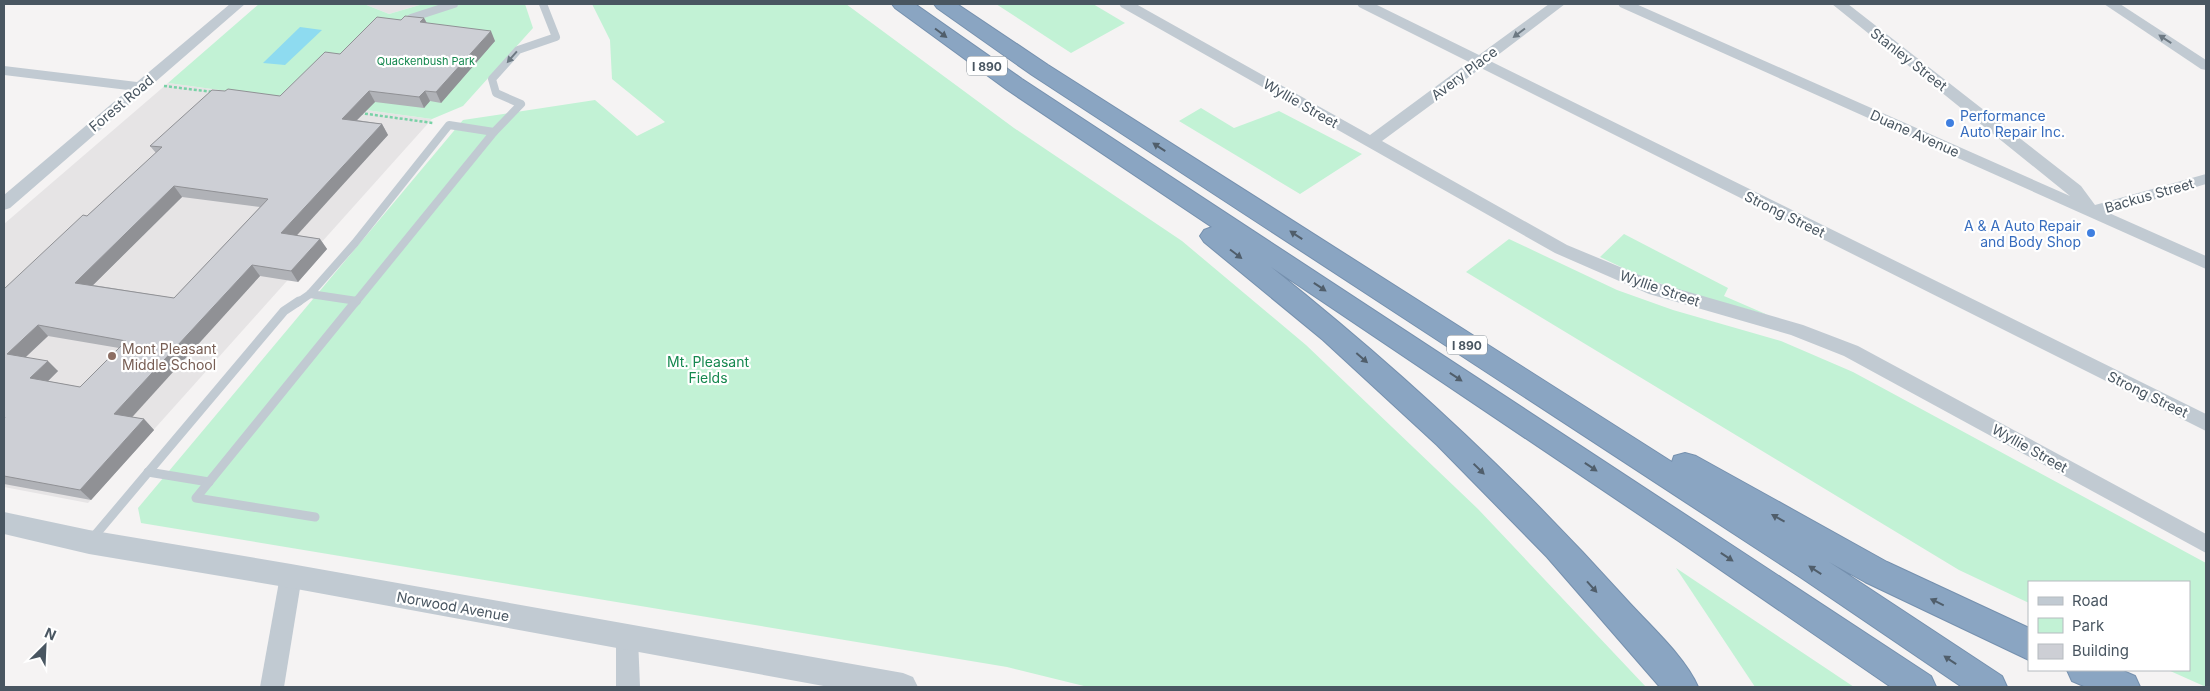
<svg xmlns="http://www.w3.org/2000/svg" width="2210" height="691" font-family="Inter,sans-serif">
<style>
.education{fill:#e6e4e5}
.green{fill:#c2f2d5}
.water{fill:#8edbf0}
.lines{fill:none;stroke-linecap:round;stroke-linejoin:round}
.motorway-casing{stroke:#7590ae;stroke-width:2}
.path{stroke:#78d2a6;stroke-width:2.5;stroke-dasharray:3 2;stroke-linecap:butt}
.service-far1{stroke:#c1cad2;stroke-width:8}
.service{stroke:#c1cad2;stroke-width:9}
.minor{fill:#c1cad2;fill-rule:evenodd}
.tertiary{fill:#c1cad2;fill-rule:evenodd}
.motorway{fill:#8aa5c2;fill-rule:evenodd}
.wall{fill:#b0b2b7;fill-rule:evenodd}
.shaded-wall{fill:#909195}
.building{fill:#cdcfd5;stroke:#909195;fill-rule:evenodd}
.oneway{fill:#505e6b}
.oneway2{fill:#6d7983}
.shop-dot{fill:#3f7fe0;stroke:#fff;stroke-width:2}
.education-dot{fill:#8d6e63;stroke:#fff;stroke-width:2}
.labels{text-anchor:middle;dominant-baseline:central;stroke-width:4.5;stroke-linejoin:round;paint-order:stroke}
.far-park-label{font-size:11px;fill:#15884f;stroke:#fff}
.shield{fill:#fff;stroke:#808990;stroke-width:1}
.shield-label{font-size:12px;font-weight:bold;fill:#495661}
.street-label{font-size:14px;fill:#495661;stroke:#fff}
.shop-label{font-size:14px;fill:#366cbe;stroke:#fff;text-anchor:start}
.education-label{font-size:14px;fill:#785e54;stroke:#fff;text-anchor:start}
.park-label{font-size:14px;fill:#15884f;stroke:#fff}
</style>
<rect width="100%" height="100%" fill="#f5f3f3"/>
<g class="education">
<path d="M364 4H423L389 14Z"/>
<path d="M168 83 432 119 88 503 4 487V224Z"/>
</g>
<g class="green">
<path d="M259 4H364L389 14 423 4H525L533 28 463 106 432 119 168 83Z"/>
<path d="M592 4H846L1014 128 1182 241 1306 345 1478 509 1646 687H1088L1007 667 141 523 138 508 463 120 595 100 637 136 665 122 612 79 610 40Z"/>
<path d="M996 4H1093L1125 23 1071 53Z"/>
<path d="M1201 108 1234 128 1279 111 1362 154 1300 194 1179 121Z"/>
<path d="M1624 234 1728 288 1724 296 1768 315 1698 296 1644 278 1600 257Z"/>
<path d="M1509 239 1617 290 1673 310 1781 341 1853 372 2206 563V687L2168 670H2189V582H2029V603L1959 570 1466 272Z"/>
<path d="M1676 568 1854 687H1755Z"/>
</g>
<path class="water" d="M300 27 322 30 285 65 263 63Z"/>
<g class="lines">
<defs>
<g id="motorway">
<path d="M892 4H915L1022 79 1931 676 1936 687H1891L1677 540 1271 267C1397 367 1516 477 1624 597 1647 623 1685 656 1698 687H1660L1547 557 1437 445 1323 340 1204 242 1200 236 1204 230 1212 227 1006 89 895 8Z"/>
<path d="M934 4H957L1048 65 1672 462 1674 456 1685 453 1696 456 1887 562 2029 628V660L1865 582 1829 562 2002 676 2007 687H1962L1800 577 1032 75 937 8Z"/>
<path d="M2067 670H2121L2135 676 2140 687H2086L2072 681Z"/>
</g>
</defs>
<use href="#motorway" class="motorway-casing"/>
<g class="path">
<path d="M164 86 213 92"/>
<path d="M360 113 433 123"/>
</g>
<g class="service-far1">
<path d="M411 18 454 4"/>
<path d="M310 294 357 301"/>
<path d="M297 303 310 294 355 243 449 125 494 132 521 104 496 93 492 79 518 50 556 37 543 4"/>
<path d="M355 303 494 132"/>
</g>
<g class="service">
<path d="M148 472 209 482"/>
<path d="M315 517 196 498 356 301"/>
<path d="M91 540 284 311 299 301"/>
</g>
<g class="minor">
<path d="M230 4H245L10 208 4 210V195L128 90 4 75V66L137 82Z"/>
<path d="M1119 4H1136L1370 135 1469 62 1359 7 1357 4H1375L1479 55 1549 4H1565L1490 61 2206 414V431L1481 68 1382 141 1567 245 1661 284 1803 325 1858 346 2206 534V553L1844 356 1791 335 1649 294 1555 253 1121 7Z"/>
<path d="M1618 4H1636L2070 196 1832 4H1848L2081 186 2095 205 2206 174V184L2109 213 2206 256V269L1620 7Z"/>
<path d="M2104 4H2120L2206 60V70L2201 69Z"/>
<path d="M291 566 299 569 302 576 284 687H260L280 576 283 569Z"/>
<path d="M627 628 635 631 638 638 640 687H616V638L619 631Z"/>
</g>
<path class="tertiary" d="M4 512 89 530 291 564 903 673 913 677 918 687H829L291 588 89 554 4 534Z"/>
<use href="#motorway" class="motorway"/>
</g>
<path class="wall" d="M424 18 427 23 495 41 441 103 430 101 424 108 375 102 357 120 382 124 388 135 296 235 320 239 327 249 298 282 260 276 131 417 144 419 154 430 91 500 4 484V289L87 216 156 153 150 146 225 91 280 96 340 54 401 20ZM182 197 260 207 174 298 93 285ZM48 336 119 348 80 387 48 381 58 371 26 357Z"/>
<g class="shaded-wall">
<path d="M424 18 429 28 420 22Z"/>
<path d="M491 31 495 41 441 103 436 92Z"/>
<path d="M369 91 375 102 348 129 342 119Z"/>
<path d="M425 91 430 101 424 108 419 97Z"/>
<path d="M382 124 388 135 289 244 281 233Z"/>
<path d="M174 186 182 197 85 293 75 283Z"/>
<path d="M320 239 327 249 298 282 291 271Z"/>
<path d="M252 265 260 276 125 425 114 414Z"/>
<path d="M38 325 48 336 18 364 7 354Z"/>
<path d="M48 361 58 371 41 388 30 378Z"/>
<path d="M144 419 154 430 91 500 80 490Z"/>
</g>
<path class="building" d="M405 16 424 18 420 22 491 31 436 92 425 91 419 97 369 91 342 119 382 124 281 233 320 239 291 271 252 265 114 414 144 419 80 490 4 476V419L5 417H4V289L83 215 87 216 162 147 150 146 212 90 225 91 228 89 280 96 325 52 340 54 377 17 401 20ZM174 186 268 199 174 298 75 283ZM38 325 126 341 80 387 30 378 48 361 7 354Z"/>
<defs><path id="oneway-solid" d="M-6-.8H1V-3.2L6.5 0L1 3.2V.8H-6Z" transform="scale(1.25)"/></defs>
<g class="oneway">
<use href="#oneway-solid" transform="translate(941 33) rotate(37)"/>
<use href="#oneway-solid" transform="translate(1159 147) rotate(-147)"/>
<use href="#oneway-solid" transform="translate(1296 235) rotate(-147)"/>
<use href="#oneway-solid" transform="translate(1236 254) rotate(37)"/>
<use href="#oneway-solid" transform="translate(1320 287) rotate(34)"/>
<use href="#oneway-solid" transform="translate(1362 358) rotate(41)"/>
<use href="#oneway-solid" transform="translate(1456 377) rotate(34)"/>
<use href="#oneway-solid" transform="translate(1591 467) rotate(34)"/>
<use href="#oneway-solid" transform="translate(1479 469) rotate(44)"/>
<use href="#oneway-solid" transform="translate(1778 518) rotate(-151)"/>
<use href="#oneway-solid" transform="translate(1727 557) rotate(34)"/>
<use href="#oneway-solid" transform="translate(1815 570) rotate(-147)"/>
<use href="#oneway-solid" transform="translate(1592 587) rotate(48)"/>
<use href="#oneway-solid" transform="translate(1937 602) rotate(-154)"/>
<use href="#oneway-solid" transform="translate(1950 660) rotate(-146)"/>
</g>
<g class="oneway2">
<use href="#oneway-solid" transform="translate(1519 33) rotate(143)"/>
<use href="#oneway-solid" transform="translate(2165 39) rotate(-147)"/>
<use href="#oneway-solid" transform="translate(512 57) rotate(131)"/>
</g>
<g class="shop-dot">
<circle cx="1950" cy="123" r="5"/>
<circle cx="2091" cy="233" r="5"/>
</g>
<circle class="education-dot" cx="112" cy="356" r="5"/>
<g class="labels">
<g class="far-park-label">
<text x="426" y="61">Quackenbush Park</text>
</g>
<g class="shield">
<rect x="967" y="56.5" width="40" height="19" rx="4"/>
<rect x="1447" y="335.5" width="40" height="19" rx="4"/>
</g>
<g class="shield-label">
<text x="987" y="66">I 890</text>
<text x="1467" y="345">I 890</text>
</g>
<g class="street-label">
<text transform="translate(1909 59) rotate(38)">Stanley Street</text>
<text transform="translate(1464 73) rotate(-37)">Avery Place</text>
<text transform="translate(121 103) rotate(-40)">Forest Road</text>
<text transform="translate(1301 103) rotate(30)">Wyllie Street</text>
<text transform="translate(1915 133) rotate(24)">Duane Avenue</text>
<text transform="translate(2149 195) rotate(-16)">Backus Street</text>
<text transform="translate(1785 214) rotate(26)">Strong Street</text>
<text transform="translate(1660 288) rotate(19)">Wyllie Street</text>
<text transform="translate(2148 394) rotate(26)">Strong Street</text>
<text transform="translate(2030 448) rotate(29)">Wyllie Street</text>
<text transform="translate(453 606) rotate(10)">Norwood Avenue</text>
</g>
<g class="shop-label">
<text x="1960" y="115">Performance<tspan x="1960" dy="16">Auto Repair Inc.</tspan></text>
<text x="2081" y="225" text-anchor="end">A &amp; A Auto Repair<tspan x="2081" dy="16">and Body Shop</tspan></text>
</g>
<g class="education-label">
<text x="122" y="348">Mont Pleasant<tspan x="122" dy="16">Middle School</tspan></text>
</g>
<g class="park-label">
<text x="708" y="361">Mt. Pleasant<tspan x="708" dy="16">Fields</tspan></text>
</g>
</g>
<rect width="2210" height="691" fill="none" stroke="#495661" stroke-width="10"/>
<rect x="2028" y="581" width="162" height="90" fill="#ffffff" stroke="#b6bbc0"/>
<rect x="2038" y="597" width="25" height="8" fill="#c1cad2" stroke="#b6bbc0"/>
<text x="2072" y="606" font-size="15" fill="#495661">Road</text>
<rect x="2038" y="618" width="25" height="15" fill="#c2f2d5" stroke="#b6bbc0"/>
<text x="2072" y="631" font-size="15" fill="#495661">Park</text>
<rect x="2038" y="644" width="25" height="15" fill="#cdcfd5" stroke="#b6bbc0"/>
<text x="2072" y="656" font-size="15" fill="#495661">Building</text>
<g transform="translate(45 646) rotate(24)" stroke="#ffffff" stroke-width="4" paint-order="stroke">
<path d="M0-4L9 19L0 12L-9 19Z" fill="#495661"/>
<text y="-8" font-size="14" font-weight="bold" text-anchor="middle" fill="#495661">N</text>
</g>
</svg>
